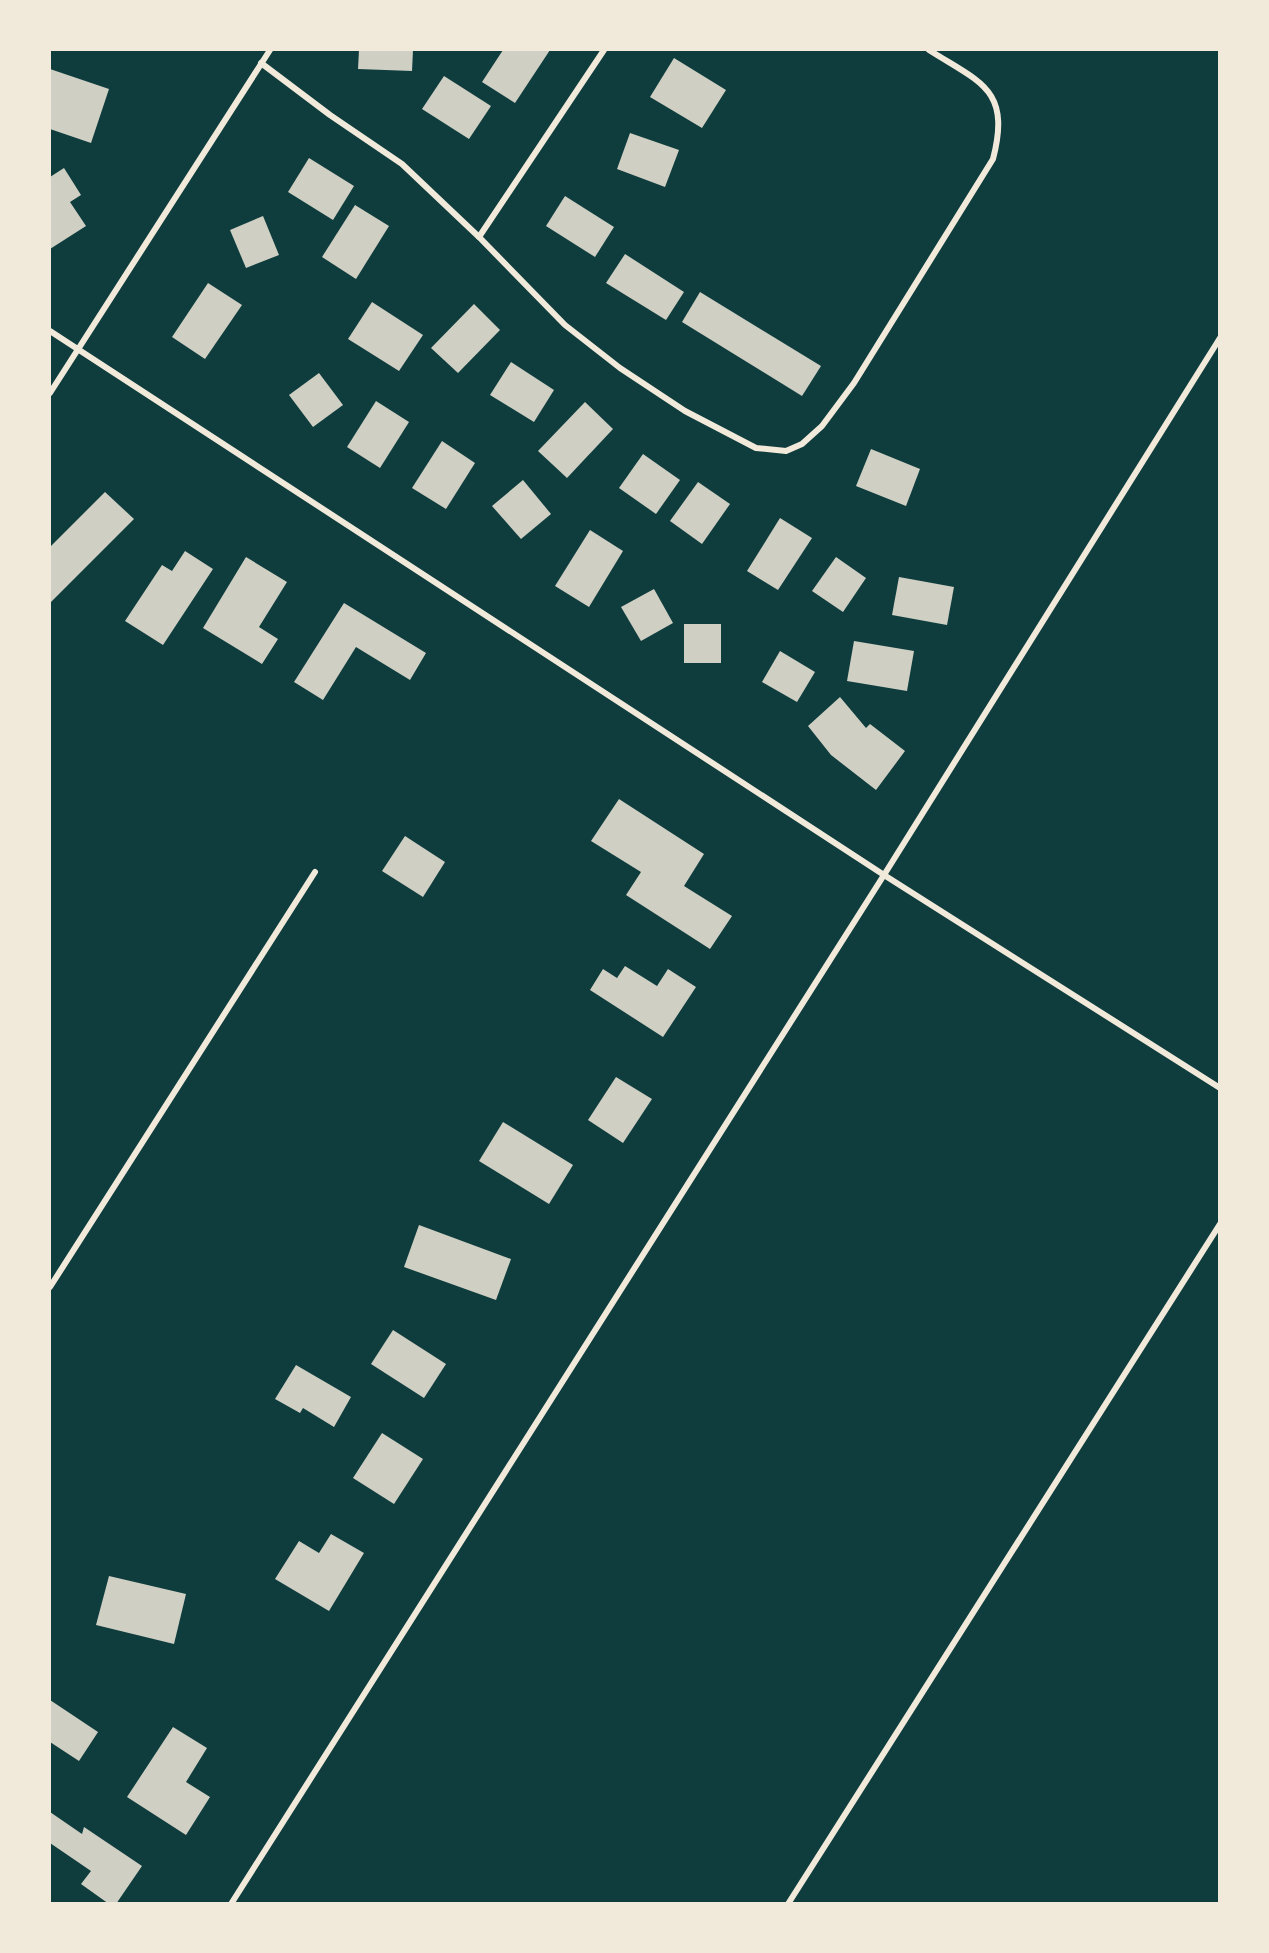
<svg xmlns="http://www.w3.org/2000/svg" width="1269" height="1953" font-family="'Playfair Display',serif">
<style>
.building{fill:#cfcfc3}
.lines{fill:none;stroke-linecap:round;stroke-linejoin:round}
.minor{stroke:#f1e9da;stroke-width:6}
</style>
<rect width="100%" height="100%" fill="#0f3d3e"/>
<g class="building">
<path d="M359 50H413L412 71 358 69Z"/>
<path d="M503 50H550L515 103 482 82Z"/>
<path d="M674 58 726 90 702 128 650 97Z"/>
<path d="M50 69 109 89 91 143 50 129Z"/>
<path d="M444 76 491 106 469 139 422 109Z"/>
<path d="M630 133 679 150 665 187 617 169Z"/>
<path d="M309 158 354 186 333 220 288 192Z"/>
<path d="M64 168 81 195 70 202 86 226 50 249V177Z"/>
<path d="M565 196 614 227 595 257 546 226Z"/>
<path d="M355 205 389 226 356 279 322 257Z"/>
<path d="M263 216 279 255 246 268 230 230Z"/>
<path d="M625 254 684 292 666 320 606 283Z"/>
<path d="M208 283 242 305 205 359 172 337Z"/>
<path d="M700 292 821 366 802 396 682 322Z"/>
<path d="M372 302 423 335 399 371 348 339Z"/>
<path d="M474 304 500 330 458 373 431 348Z"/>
<path d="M511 362 554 390 534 422 490 395Z"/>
<path d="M319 373 343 405 313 427 289 395Z"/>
<path d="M376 401 409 422 380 468 347 447Z"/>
<path d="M585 402 613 429 567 478 538 451Z"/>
<path d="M442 441 475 463 446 509 412 488Z"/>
<path d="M871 449 920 469 906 506 856 486Z"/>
<path d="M643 454 680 480 656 514 619 488Z"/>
<path d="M523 480 551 514 521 539 492 506Z"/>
<path d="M698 482 730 504 702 544 670 521Z"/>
<path d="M105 492 134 519 50 603V547Z"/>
<path d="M780 518 812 538 778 590 747 571Z"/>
<path d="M590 530 623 551 589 607 555 586Z"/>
<path d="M185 551 213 569 163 645 125 621 162 565 172 571Z"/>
<path d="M246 557 287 582 259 627 278 639 262 664 203 628Z"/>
<path d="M836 557 866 578 843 612 812 591Z"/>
<path d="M899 577 954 587 947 625 892 615Z"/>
<path d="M654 589 673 623 641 641 621 607Z"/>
<path d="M344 603 426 653 410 680 356 647 323 700 294 682Z"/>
<rect x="684" y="624" width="37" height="39"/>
<path d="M854 641 914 651 907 691 847 681Z"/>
<path d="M780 651 815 672 797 702 762 682Z"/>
<path d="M840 697 866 728 870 724 905 751 876 790 831 755 808 726Z"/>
<path d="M619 799 704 854 684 886 732 916 710 949 626 895 641 872 591 841Z"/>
<path d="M405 836 445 862 423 897 382 871Z"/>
<path d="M625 966 657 986 668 969 696 987 663 1037 590 990 603 969 617 978Z"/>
<path d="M616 1077 652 1099 623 1143 588 1120Z"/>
<path d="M503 1122 573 1165 549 1204 479 1161Z"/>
<path d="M419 1225 511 1259 496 1300 404 1267Z"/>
<path d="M393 1330 446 1364 424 1398 371 1364Z"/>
<path d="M296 1365 351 1397 334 1427 303 1408 300 1413 275 1399Z"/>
<path d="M382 1433 423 1459 394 1504 353 1478Z"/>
<path d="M331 1534 364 1553 329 1611 275 1579 299 1541 319 1553Z"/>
<path d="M109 1576 186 1594 174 1644 96 1625Z"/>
<path d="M50 1700 98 1732 79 1761 50 1742Z"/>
<path d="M173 1727 207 1748 186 1782 210 1797 186 1835 127 1797Z"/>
<path d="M50 1812 82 1834 84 1827 142 1866 116 1904H109L81 1884 91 1871 50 1843Z"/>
</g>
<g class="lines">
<g class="minor">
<path d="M261 63 330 115 402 164 479 237 565 325 620 368 685 411 756 448 786 451 802 444 822 426 854 383 993 159C1011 89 981 83 929 50"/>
<path d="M479 237 604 50"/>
<path d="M50 331 884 875 1220 1088"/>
<path d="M50 393 270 50"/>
<path d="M50 1287 315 872"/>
<path d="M231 1904 884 875 1220 338"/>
<path d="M788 1904 1220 1224"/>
</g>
</g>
<rect width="1269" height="1953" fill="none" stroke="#f1e9da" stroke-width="102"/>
</svg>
